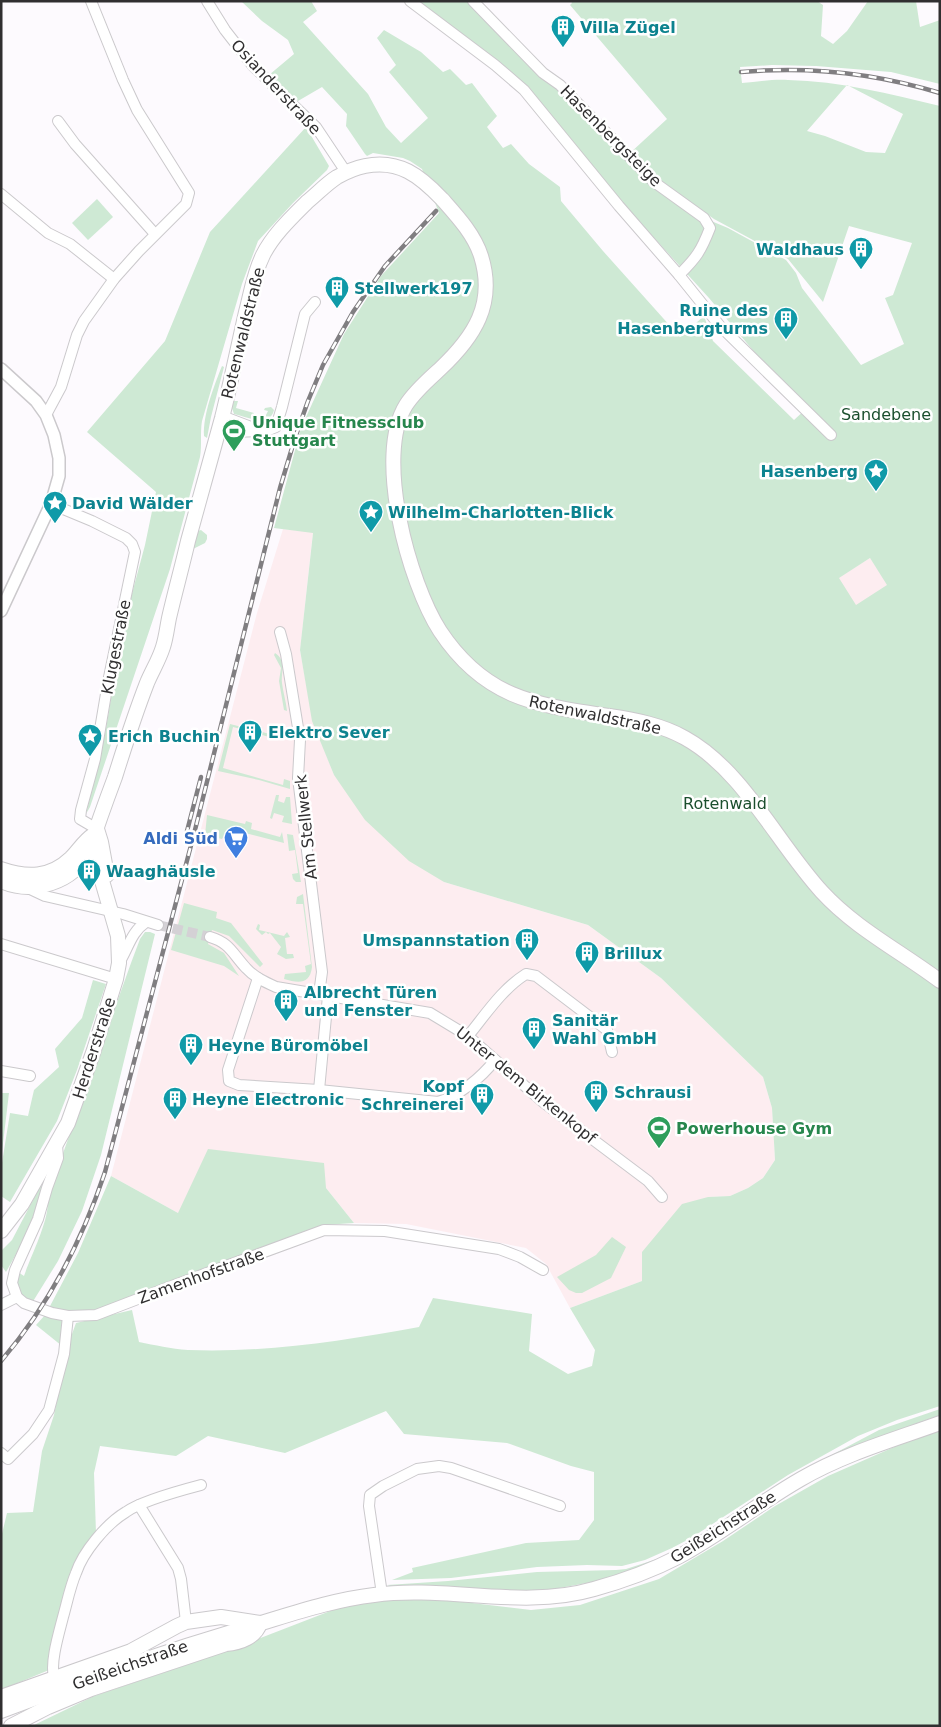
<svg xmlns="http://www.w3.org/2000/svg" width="941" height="1727" font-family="'DejaVu Sans',sans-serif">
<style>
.industrial{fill:#fdedf0}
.green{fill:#cee9d4;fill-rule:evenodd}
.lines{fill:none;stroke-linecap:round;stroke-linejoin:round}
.minor-tunnel{stroke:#d4d1d5;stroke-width:10;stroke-dasharray:10 5;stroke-linecap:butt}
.minor-casing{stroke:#cbc9cc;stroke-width:12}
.tertiary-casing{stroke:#cbc9cc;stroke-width:14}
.secondary-casing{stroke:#cbc9cc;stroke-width:16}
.minor{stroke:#fff;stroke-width:10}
.tertiary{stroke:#fff;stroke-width:11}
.secondary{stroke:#fff;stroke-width:14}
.rail-casing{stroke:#807e81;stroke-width:4.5}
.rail{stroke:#fff;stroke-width:2.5;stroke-dasharray:8;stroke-linecap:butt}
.labels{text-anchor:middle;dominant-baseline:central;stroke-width:5;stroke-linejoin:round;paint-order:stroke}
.culture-label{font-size:16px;font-weight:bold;fill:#0d838f;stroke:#fff;text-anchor:start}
.street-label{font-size:16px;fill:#302f30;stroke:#fff}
.park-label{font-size:16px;fill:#1b4f2e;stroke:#fff}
.leisure-label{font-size:16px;font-weight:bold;fill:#27864d;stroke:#fff;text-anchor:start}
.shop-label{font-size:16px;font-weight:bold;fill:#366cbe;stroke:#fff;text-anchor:end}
</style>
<rect width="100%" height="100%" fill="#fdfafe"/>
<g class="industrial">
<path d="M283 529 313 532 300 651 313 721 334 775 444 882 588 925 661 978 763 1077 772 1108 775 1160 763 1178 748 1188 730 1196 708 1197 642 1281 570 1308 546 1264 526 1248 406 1224 354 1223 326 1188 178 1213 111 1176 257 613Z"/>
<path d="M870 558 888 585 856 606 838 578Z"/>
</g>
<g class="green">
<path d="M241 1H311L317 11 303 22 368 94 386 127 401 143 428 118 389 72 396 65 377 38 384 30 421 52 443 72 450 69 466 85 472 83 497 116 487 127 503 148 511 144 529 164 560 187 561 201 603 251 680 337 704 316 713 341 794 420 808 407 761 360 709 298 624 205 524 87 416 1H472L654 182 704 218 728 228 786 260 796 273 802 288 861 365 904 344 885 298 893 295 912 243 849 226 823 302 788 259 714 219 658 179 630 153 667 119 570 5 572 3 571 1H817L823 5 821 36 833 44 847 31 868 1H916L920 27 940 20V84L891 72 816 66 772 65 740 67 742 83C757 82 773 79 788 80 840 81 890 94 940 106V1406L897 1420 858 1436 788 1475 691 1538 672 1548 645 1560 622 1566 587 1565 537 1567 451 1578 392 1580 413 1572 412 1568 526 1543 579 1540 594 1520V1472L571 1466 507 1443 404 1434 386 1411 285 1453 208 1436 176 1456 100 1446 94 1473 96 1533C85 1547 75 1560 69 1577L49 1670 1 1690V1538L7 1513 33 1512 42 1451 54 1415 68 1345 76 1323 132 1310 139 1342C155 1345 171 1349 188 1350 265 1353 342 1341 419 1327L433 1298 532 1314 529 1351 568 1374 592 1366 595 1350 570 1308 642 1281V1252L682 1204 708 1197 730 1196 748 1188 763 1178 775 1160 772 1108 763 1077 661 978 588 925 444 882 409 861 365 820 334 775 312 721 300 650 313 533 274 528 301 428 344 334 381 276 439 213 422 169 410 161 403 158 373 153 367 156 365 154 346 126 347 114 322 87 298 101 269 75 294 54 288 40 262 21ZM847 85 903 114 885 153 866 152 825 136 807 131ZM870 558 887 585 856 605 839 578Z"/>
<path d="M306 127 329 166 327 170 293 203 258 241 242 284 202 421C200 433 202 445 200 457L170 569 90 807 86 814 105 734 123 627 145 545 156 492 87 432 165 341 210 232Z"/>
<path d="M97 199 113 217 88 240 72 223Z"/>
<path d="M222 366 224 367 211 417 207 438 204 436C203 414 214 386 222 366Z"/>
<path d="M234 401H238L236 408 254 413V415L259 416V418L262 414 266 415 268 411 264 410 265 408 271 407 274 410C270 428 247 417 234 414L232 408Z"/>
<path d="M201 530 207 535V539L205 543 193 549 198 531Z"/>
<path d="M275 653C287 661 281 671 282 683 283 692 286 701 287 711L284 710 279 681 281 668 274 655Z"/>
<path d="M230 724 274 735 273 738 233 727 223 768 283 785 284 779 290 781V789L259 780 218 771Z"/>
<path d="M276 795H279L278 801 284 803 286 797H290L292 824 282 822 284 816 274 813 272 819 270 818Z"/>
<path d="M207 815 245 824 246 821 252 823 251 829 280 837 282 832 284 843 237 831 236 835 226 832 222 839 205 835Z"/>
<path d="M287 834 293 835 301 882H296L293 879 292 874 298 873 295 850 289 851Z"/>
<path d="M303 894 312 967C310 985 298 983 284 979L285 974 306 972 305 966 311 964 303 904H296L297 897Z"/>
<path d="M184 903 217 912 216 918 231 923 263 964 260 967 229 936 212 930 208 944 224 953 239 976 224 966 171 950Z"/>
<path d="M258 924 260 925 259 930 284 936 287 932 290 937 285 938 287 954H293L294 958 286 959 277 954 281 947 270 933 268 934 266 932 262 935 256 929Z"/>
<path d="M145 932H150L155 934 101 1155 82 1211 58 1261 32 1303C19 1294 15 1290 18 1272L24 1276C30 1258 52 1215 47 1198L131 963 140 939Z"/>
<path d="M93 980 106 984 77 1070 57 1121 10 1202 1 1196V1169L10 1113 28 1116 34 1090 59 1067 55 1049 82 1018Z"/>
<path d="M1 1093H9L1 1160Z"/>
<path d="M208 1149 324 1163 326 1188 354 1223 324 1225 101 1309 69 1312 49 1308 78 1253 111 1176 178 1213Z"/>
<path d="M45 1177 29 1231 6 1272 1 1265V1251L12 1240Z"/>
<path d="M612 1237 626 1247 611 1278 582 1293H576L569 1290 557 1277 596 1255Z"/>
<path d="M46 1314 65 1322 62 1346 36 1325Z"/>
<path d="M940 1409V1415L865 1442 824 1459 879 1430Z"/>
<path d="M940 1430V1726H32L94 1696 227 1651 338 1608 361 1603 383 1600 421 1599 455 1601 531 1610 580 1605 659 1579 723 1541 775 1506 828 1476 901 1444Z"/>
<path d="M660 1558 647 1565 603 1580 554 1589 530 1592 393 1587 387 1585 448 1581 537 1572 616 1570 626 1569Z"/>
</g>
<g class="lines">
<path class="minor-tunnel" d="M158 925 210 937"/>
<defs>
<g id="minor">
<path d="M207 1 225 30 253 66 316 127 346 172"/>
<path d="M410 1 495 65 524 90 619 206 679 275 720 326 831 435"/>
<path d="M473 1 543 73 560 85 654 182 704 218 710 228C701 251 697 257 679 275"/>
<path d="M58 121 75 144 155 234"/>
<path d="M1 194 48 233 70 244 114 279"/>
<path d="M46 415 61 387 77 335 84 321 114 279 139 251 186 204 189 193 137 110 123 80 91 1"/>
<path d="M222 416 259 430"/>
<path d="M219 428 230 432 266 431 276 427 282 407 305 314 315 302"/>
<path d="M51 504 92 521 126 538 132 544 135 552 108 682 95 759 81 810 80 819 97 829"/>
<path d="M280 632 286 654 300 740 298 778 322 972 319 994"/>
<path d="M28 888 45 896 123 914 158 925"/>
<path d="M210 937C230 943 232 953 246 968 254 977 265 982 276 987L430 1013 468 1036 543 1102 648 1181 662 1197"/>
<path d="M1 944 116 979"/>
<path d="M119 963C128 949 131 932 146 922"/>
<path d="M258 978 228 1070 229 1081 239 1085 319 1090 438 1102C460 1095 481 1078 495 1060"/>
<path d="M468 1036C486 1014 502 989 526 974L536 976 607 1030 612 1052"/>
<path d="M1 1071 30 1076"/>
<path d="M319 1090 328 996"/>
<path d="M57 1145 58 1158 47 1188 38 1219 15 1270 12 1283 17 1297 24 1303 52 1313 68 1316 96 1315 169 1287 324 1230 385 1231 499 1249 520 1257 543 1270"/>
<path d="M1 1305 17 1297"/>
<path d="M1 1453 8 1459 33 1434 49 1410 64 1354 68 1316"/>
<path d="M139 1505 178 1568 181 1579 186 1622"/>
<path d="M382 1594 369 1506 370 1495 383 1486 417 1469 439 1466 451 1468 560 1506"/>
<path d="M54 1677C50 1662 59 1633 63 1617 67 1603 70 1587 76 1573 83 1552 106 1524 126 1512 141 1501 182 1490 201 1485"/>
</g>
<path id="tertiary" d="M1 369 36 401 46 415 54 435 59 458V476L51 504 1 611"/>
<g id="secondary">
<path d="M97 829 101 842 107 875"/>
<path d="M1 869C27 878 50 878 71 858 79 850 84 841 93 835"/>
<path d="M1 881C33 895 73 883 89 851 97 826 106 801 115 777 125 745 135 714 147 683 152 671 159 660 163 647 166 638 167 628 169 618 175 592 182 567 188 541 199 500 211 459 222 418 231 382 238 347 246 312 251 293 254 273 263 255 273 235 291 218 307 202 317 194 326 184 337 177 346 172 355 168 365 166 399 159 420 176 442 199 457 216 474 234 481 256 496 304 474 337 440 369 428 380 415 391 406 405 374 456 409 583 440 631 485 699 536 705 609 716 636 720 662 725 685 738 743 770 777 843 822 892 855 928 900 951 940 981"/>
<path d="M1 1231 22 1204 68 1123 94 1050 116 979 119 963 118 936 98 867 91 859 89 851"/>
<path d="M1 1697 131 1651 177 1626 186 1622 221 1617 260 1623C256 1637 240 1643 226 1644L91 1689 48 1707 11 1726"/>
<path d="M1 1711C82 1680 164 1652 248 1627 289 1615 331 1600 374 1595 447 1585 521 1610 594 1589 623 1581 651 1571 678 1557 721 1534 759 1503 801 1479 844 1454 893 1440 940 1423"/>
</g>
</defs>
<use href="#minor" class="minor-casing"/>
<use href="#tertiary" class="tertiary-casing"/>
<use href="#secondary" class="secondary-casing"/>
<use href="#minor" class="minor"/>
<use href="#tertiary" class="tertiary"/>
<use href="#secondary" class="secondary"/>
<defs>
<g id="rail">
<path d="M741 72C808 66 875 73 940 93"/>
<path d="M186 835 201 777"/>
<path d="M1 1361C49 1305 82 1241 105 1172L194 834 280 488 295 438 308 401 323 365 353 312 385 266 436 211"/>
</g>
</defs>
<use href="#rail" class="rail-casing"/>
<use href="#rail" class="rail"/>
</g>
<defs>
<symbol id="building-pin" viewBox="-11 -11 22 30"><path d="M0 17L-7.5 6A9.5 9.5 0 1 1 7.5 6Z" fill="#0f9aa8" stroke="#fff"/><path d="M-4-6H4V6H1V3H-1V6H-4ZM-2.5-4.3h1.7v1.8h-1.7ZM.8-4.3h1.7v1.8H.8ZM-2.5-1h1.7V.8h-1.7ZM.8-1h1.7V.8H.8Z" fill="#fff"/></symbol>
<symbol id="stadium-pin" viewBox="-11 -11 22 30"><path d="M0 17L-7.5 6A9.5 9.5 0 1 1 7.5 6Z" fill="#2e9e5b" stroke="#fff"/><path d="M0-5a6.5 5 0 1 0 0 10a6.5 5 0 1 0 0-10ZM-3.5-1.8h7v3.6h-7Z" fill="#fff"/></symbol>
<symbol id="sight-pin" viewBox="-11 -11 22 30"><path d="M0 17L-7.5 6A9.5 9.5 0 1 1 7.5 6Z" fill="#0f9aa8" stroke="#fff"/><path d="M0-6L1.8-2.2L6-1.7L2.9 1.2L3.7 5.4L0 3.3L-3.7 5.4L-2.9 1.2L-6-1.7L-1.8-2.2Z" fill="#fff"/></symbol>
<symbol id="supermarket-pin" viewBox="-11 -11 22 30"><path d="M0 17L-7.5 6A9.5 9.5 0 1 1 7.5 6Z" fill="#3f7fe0" stroke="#fff"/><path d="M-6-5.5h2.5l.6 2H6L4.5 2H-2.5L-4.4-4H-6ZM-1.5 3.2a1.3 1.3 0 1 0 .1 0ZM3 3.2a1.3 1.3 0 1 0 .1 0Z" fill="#fff"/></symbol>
</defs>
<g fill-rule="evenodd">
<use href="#building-pin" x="549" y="13" width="28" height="38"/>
<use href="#building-pin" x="847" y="235" width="28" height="38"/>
<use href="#building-pin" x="323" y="274" width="28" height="38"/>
<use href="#building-pin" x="772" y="305" width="28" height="38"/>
<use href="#stadium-pin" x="220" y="417" width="28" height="38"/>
<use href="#sight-pin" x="862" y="457" width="28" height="38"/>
<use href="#sight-pin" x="41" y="489" width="28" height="38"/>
<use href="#sight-pin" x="357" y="498" width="28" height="38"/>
<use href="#building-pin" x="236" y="718" width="28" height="38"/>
<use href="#sight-pin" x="76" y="722" width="28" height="38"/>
<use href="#supermarket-pin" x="222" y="824" width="28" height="38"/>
<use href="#building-pin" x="75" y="857" width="28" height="38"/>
<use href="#building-pin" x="513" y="926" width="28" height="38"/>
<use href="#building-pin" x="573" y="939" width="28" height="38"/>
<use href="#building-pin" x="272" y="987" width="28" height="38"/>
<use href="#building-pin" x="520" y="1015" width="28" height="38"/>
<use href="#building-pin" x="177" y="1031" width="28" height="38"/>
<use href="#building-pin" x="582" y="1078" width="28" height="38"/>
<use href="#building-pin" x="468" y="1081" width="28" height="38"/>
<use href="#building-pin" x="161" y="1085" width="28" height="38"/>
<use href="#stadium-pin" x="645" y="1114" width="28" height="38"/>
</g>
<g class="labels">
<g class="culture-label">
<text x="580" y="27">Villa Zügel</text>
<text x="844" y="249" text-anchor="end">Waldhaus</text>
<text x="354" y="288">Stellwerk197</text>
<text x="768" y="310" text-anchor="end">Ruine des<tspan x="768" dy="18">Hasenbergturms</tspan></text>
<text x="858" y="471" text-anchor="end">Hasenberg</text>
<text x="72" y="503">David Wälder</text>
<text x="388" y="512">Wilhelm-Charlotten-Blick</text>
<text x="268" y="732">Elektro Sever</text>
<text x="108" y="736">Erich Buchin</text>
<text x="106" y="871">Waaghäusle</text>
<text x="510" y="940" text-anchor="end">Umspannstation</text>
<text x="604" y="953">Brillux</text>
<text x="304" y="992">Albrecht Türen<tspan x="304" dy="18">und Fenster</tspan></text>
<text x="552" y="1020">Sanitär<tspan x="552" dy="18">Wahl GmbH</tspan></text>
<text x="208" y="1045">Heyne Büromöbel</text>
<text x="464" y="1086" text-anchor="end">Kopf<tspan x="464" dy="18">Schreinerei</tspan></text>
<text x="614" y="1092">Schrausi</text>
<text x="192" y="1099">Heyne Electronic</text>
</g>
<g class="street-label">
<text transform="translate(276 87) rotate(47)">Osianderstraße</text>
<text transform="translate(611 136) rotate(45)">Hasenbergsteige</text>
<text transform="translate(243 333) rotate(-76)">Rotenwaldstraße</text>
<text transform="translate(116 647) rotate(-79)">Klugestraße</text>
<text transform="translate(595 715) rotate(12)">Rotenwaldstraße</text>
<text transform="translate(306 827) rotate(-96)">Am Stellwerk</text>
<text transform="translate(94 1048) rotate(-72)">Herderstraße</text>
<text transform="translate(526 1085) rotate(39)">Unter dem Birkenkopf</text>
<text transform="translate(201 1276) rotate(-20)">Zamenhofstraße</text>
<text transform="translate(723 1527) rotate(-32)">Geißeichstraße</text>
<text transform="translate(130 1665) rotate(-19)">Geißeichstraße</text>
</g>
<g class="park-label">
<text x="886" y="414">Sandebene</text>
<text x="725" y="803">Rotenwald</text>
</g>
<g class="leisure-label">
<text x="252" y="422">Unique Fitnessclub<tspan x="252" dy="18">Stuttgart</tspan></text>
<text x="676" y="1128">Powerhouse Gym</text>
</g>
<g class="shop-label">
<text x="218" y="838">Aldi Süd</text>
</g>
</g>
<rect width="941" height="1727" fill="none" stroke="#302f30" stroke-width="5"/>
</svg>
